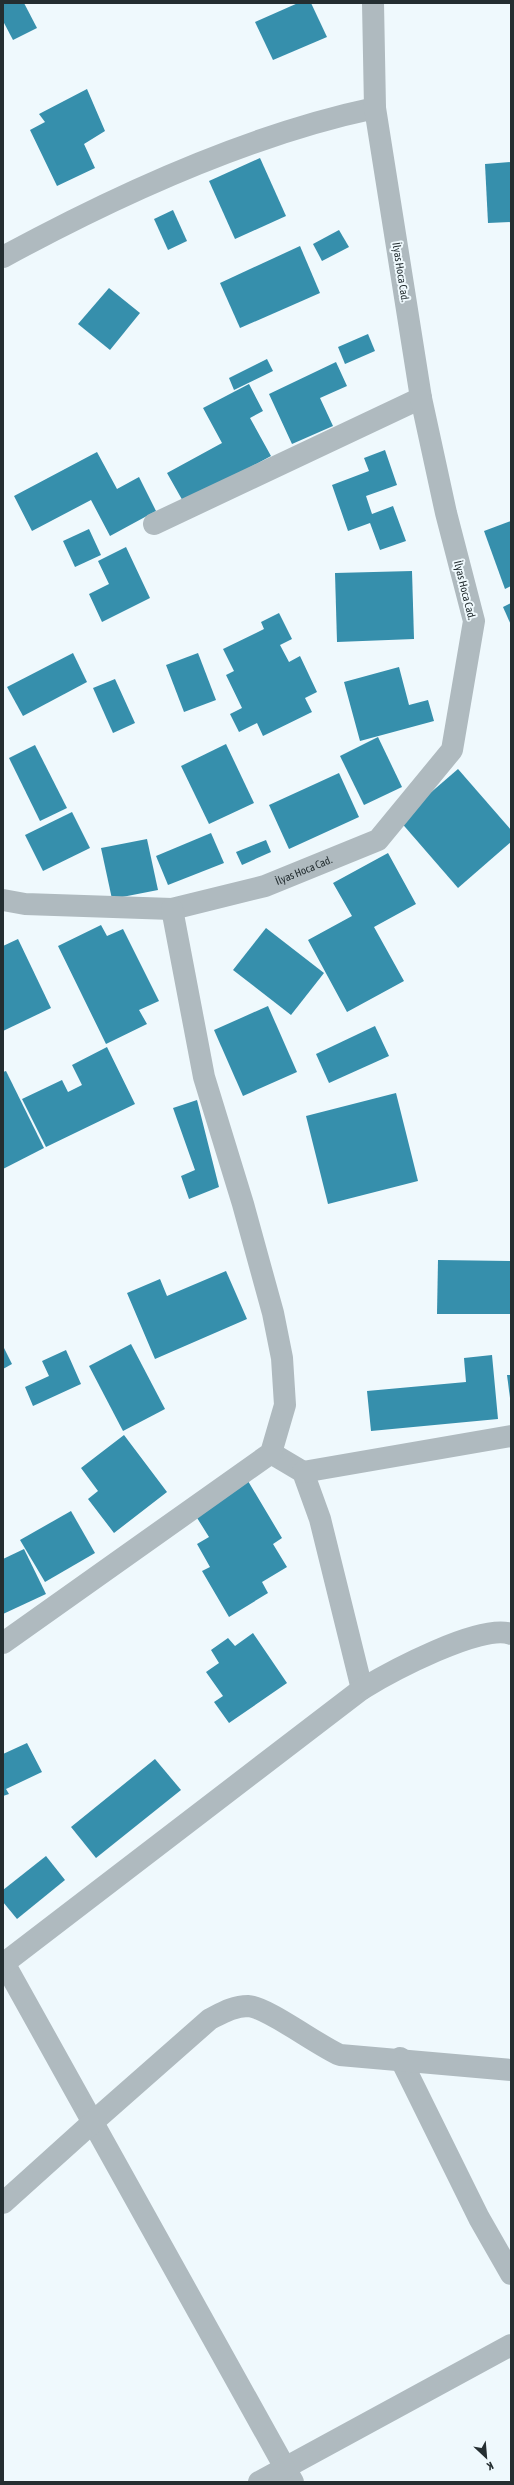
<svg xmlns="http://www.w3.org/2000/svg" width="514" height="2485" font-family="'Asap Condensed',sans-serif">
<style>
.building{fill:#368fac}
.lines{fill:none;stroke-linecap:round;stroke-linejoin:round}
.street{stroke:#afbabf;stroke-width:22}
.labels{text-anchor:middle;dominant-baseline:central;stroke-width:4;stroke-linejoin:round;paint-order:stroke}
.street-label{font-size:11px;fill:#242e31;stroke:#eff9fd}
</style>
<rect width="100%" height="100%" fill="#eff9fd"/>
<g class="building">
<path d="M3 3H24L37 28 13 40 3 21Z"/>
<path d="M298 3H311L327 37 273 60 255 22Z"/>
<path d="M87 89 105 131 84 144 95 168 57 186 30 130 45 122 39 114Z"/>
<path d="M260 158 286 216 235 239 209 181Z"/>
<path d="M511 162V222L488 223 485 164Z"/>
<path d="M173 210 187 241 168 250 154 219Z"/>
<path d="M339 230 349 247 322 261 313 244Z"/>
<path d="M300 246 320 293 240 328 220 283Z"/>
<path d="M109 288 140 313 110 350 78 324Z"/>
<path d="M368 334 375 351 345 364 338 347Z"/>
<path d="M267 359 273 371 234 390 229 378Z"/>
<path d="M336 362 347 386 320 398 333 426 292 444 269 394Z"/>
<path d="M249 384 263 411 250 418 271 456 184 503 167 473 222 443 203 408Z"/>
<path d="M385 450 397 485 366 496 372 514 393 506 406 541 380 550 370 523 348 531 332 485 369 471 364 458Z"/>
<path d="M97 452 117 489 139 477 156 511 110 536 91 500 32 531 14 496Z"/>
<path d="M511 521V586L505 589 484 531Z"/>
<path d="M89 529 101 555 75 567 63 541Z"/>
<path d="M126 547 150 598 102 622 89 594 109 584 98 561Z"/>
<path d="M412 571 414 639 337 642 335 573Z"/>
<path d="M511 603V625L503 607Z"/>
<path d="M279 613 292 639 280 645 289 662 300 656 317 692 305 698 312 712 263 736 257 723 239 732 230 714 242 708 226 675 234 671 223 649 264 629 261 622Z"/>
<path d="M73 653 87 682 23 716 7 687Z"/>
<path d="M198 653 216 700 184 712 166 665Z"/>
<path d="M399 667 409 705 428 700 434 721 360 741 344 682Z"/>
<path d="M115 679 135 723 113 733 93 688Z"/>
<path d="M378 737 402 787 364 805 340 756Z"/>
<path d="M226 744 254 803 209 824 181 766Z"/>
<path d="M35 745 67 808 40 821 9 758Z"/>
<path d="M458 769 511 830V842L458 888 399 820Z"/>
<path d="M339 773 359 817 289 849 269 805Z"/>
<path d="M72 812 90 848 43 871 25 835Z"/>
<path d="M211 833 224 863 168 885 156 856Z"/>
<path d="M147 839 158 890 112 899 101 848Z"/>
<path d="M266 840 271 852 242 865 236 852Z"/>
<path d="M388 853 416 904 374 927 404 981 347 1012 308 940 352 916 333 883Z"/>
<path d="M101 925 107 936 123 929 159 1001 139 1010 147 1024 106 1044 58 946Z"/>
<path d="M266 928 324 973 291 1015 233 970Z"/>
<path d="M18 939 51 1008 3 1031V946Z"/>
<path d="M268 1006 297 1072 243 1096 214 1030Z"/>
<path d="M375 1026 389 1056 329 1083 316 1054Z"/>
<path d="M107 1047 135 1104 46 1147 22 1099 62 1080 68 1092 82 1085 72 1065Z"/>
<path d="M6 1071 44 1148 3 1169V1072Z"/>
<path d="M396 1093 418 1181 328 1204 306 1116Z"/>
<path d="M197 1100 219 1187 189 1199 181 1176 195 1170 173 1108Z"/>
<path d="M438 1260 511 1261V1314H437Z"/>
<path d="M226 1271 247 1319 155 1359 127 1293 160 1279 167 1296Z"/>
<path d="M131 1344 165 1409 123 1431 89 1366Z"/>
<path d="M3 1346 12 1364 3 1369Z"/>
<path d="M66 1350 81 1384 33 1406 25 1387 49 1376 42 1361Z"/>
<path d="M492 1355 498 1419 371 1431 367 1391 466 1382 464 1358Z"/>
<path d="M507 1375H511V1398H510Z"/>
<path d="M124 1435 167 1492 114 1533 88 1499 98 1491 81 1468Z"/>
<path d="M248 1481 282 1538 273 1544 287 1567 262 1582 268 1593 229 1617 202 1571 210 1567 197 1544 209 1537 194 1513Z"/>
<path d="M71 1511 95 1553 45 1582 20 1540Z"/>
<path d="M24 1549 46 1594 3 1614V1559Z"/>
<path d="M253 1633 287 1683 229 1723 214 1702 223 1696 206 1672 219 1663 211 1650 228 1638 235 1646Z"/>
<path d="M27 1743 42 1772 6 1789 9 1794 3 1796V1754Z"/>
<path d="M155 1759 181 1790 96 1858 71 1827Z"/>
<path d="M46 1856 65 1880 17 1919 3 1902V1890Z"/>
</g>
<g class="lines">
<g class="street">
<path d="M3 257C117 195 247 135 375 108"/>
<path d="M154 524 421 398"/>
<path id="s1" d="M3 900 25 904 172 909 265 886 378 840 452 750 474 621 446 513 421 398 375 108 373 3"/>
<path d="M271 1453 303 1472 320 1519 362 1689"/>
<path d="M303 1472 511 1436"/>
<path d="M3 1643 271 1453 285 1405 282 1358 273 1313 243 1204 204 1077 172 909"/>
<path d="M3 1961 293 2482"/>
<path d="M3 1964 362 1689C390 1672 481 1623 511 1634"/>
<path d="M400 2058 479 2218 511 2274"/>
<path d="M3 2203 93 2122 210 2019C222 2013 234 2006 248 2006 267 2007 317 2045 340 2055L511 2070"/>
<path d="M259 2482 511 2345"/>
</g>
</g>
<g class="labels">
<g class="street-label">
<text transform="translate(401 272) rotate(81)">İlyas Hoca Cad.</text>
<text transform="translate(465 590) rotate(76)">İlyas Hoca Cad.</text>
<text stroke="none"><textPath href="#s1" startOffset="307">İlyas Hoca Cad.</textPath></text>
</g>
</g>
<rect width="514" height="2485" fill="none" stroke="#242e31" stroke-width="8"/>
<g transform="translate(486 2457) rotate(154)" stroke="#eff9fd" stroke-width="3" paint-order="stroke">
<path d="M0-3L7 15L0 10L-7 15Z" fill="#242e31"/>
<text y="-6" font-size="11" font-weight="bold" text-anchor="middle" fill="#242e31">K</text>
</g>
</svg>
